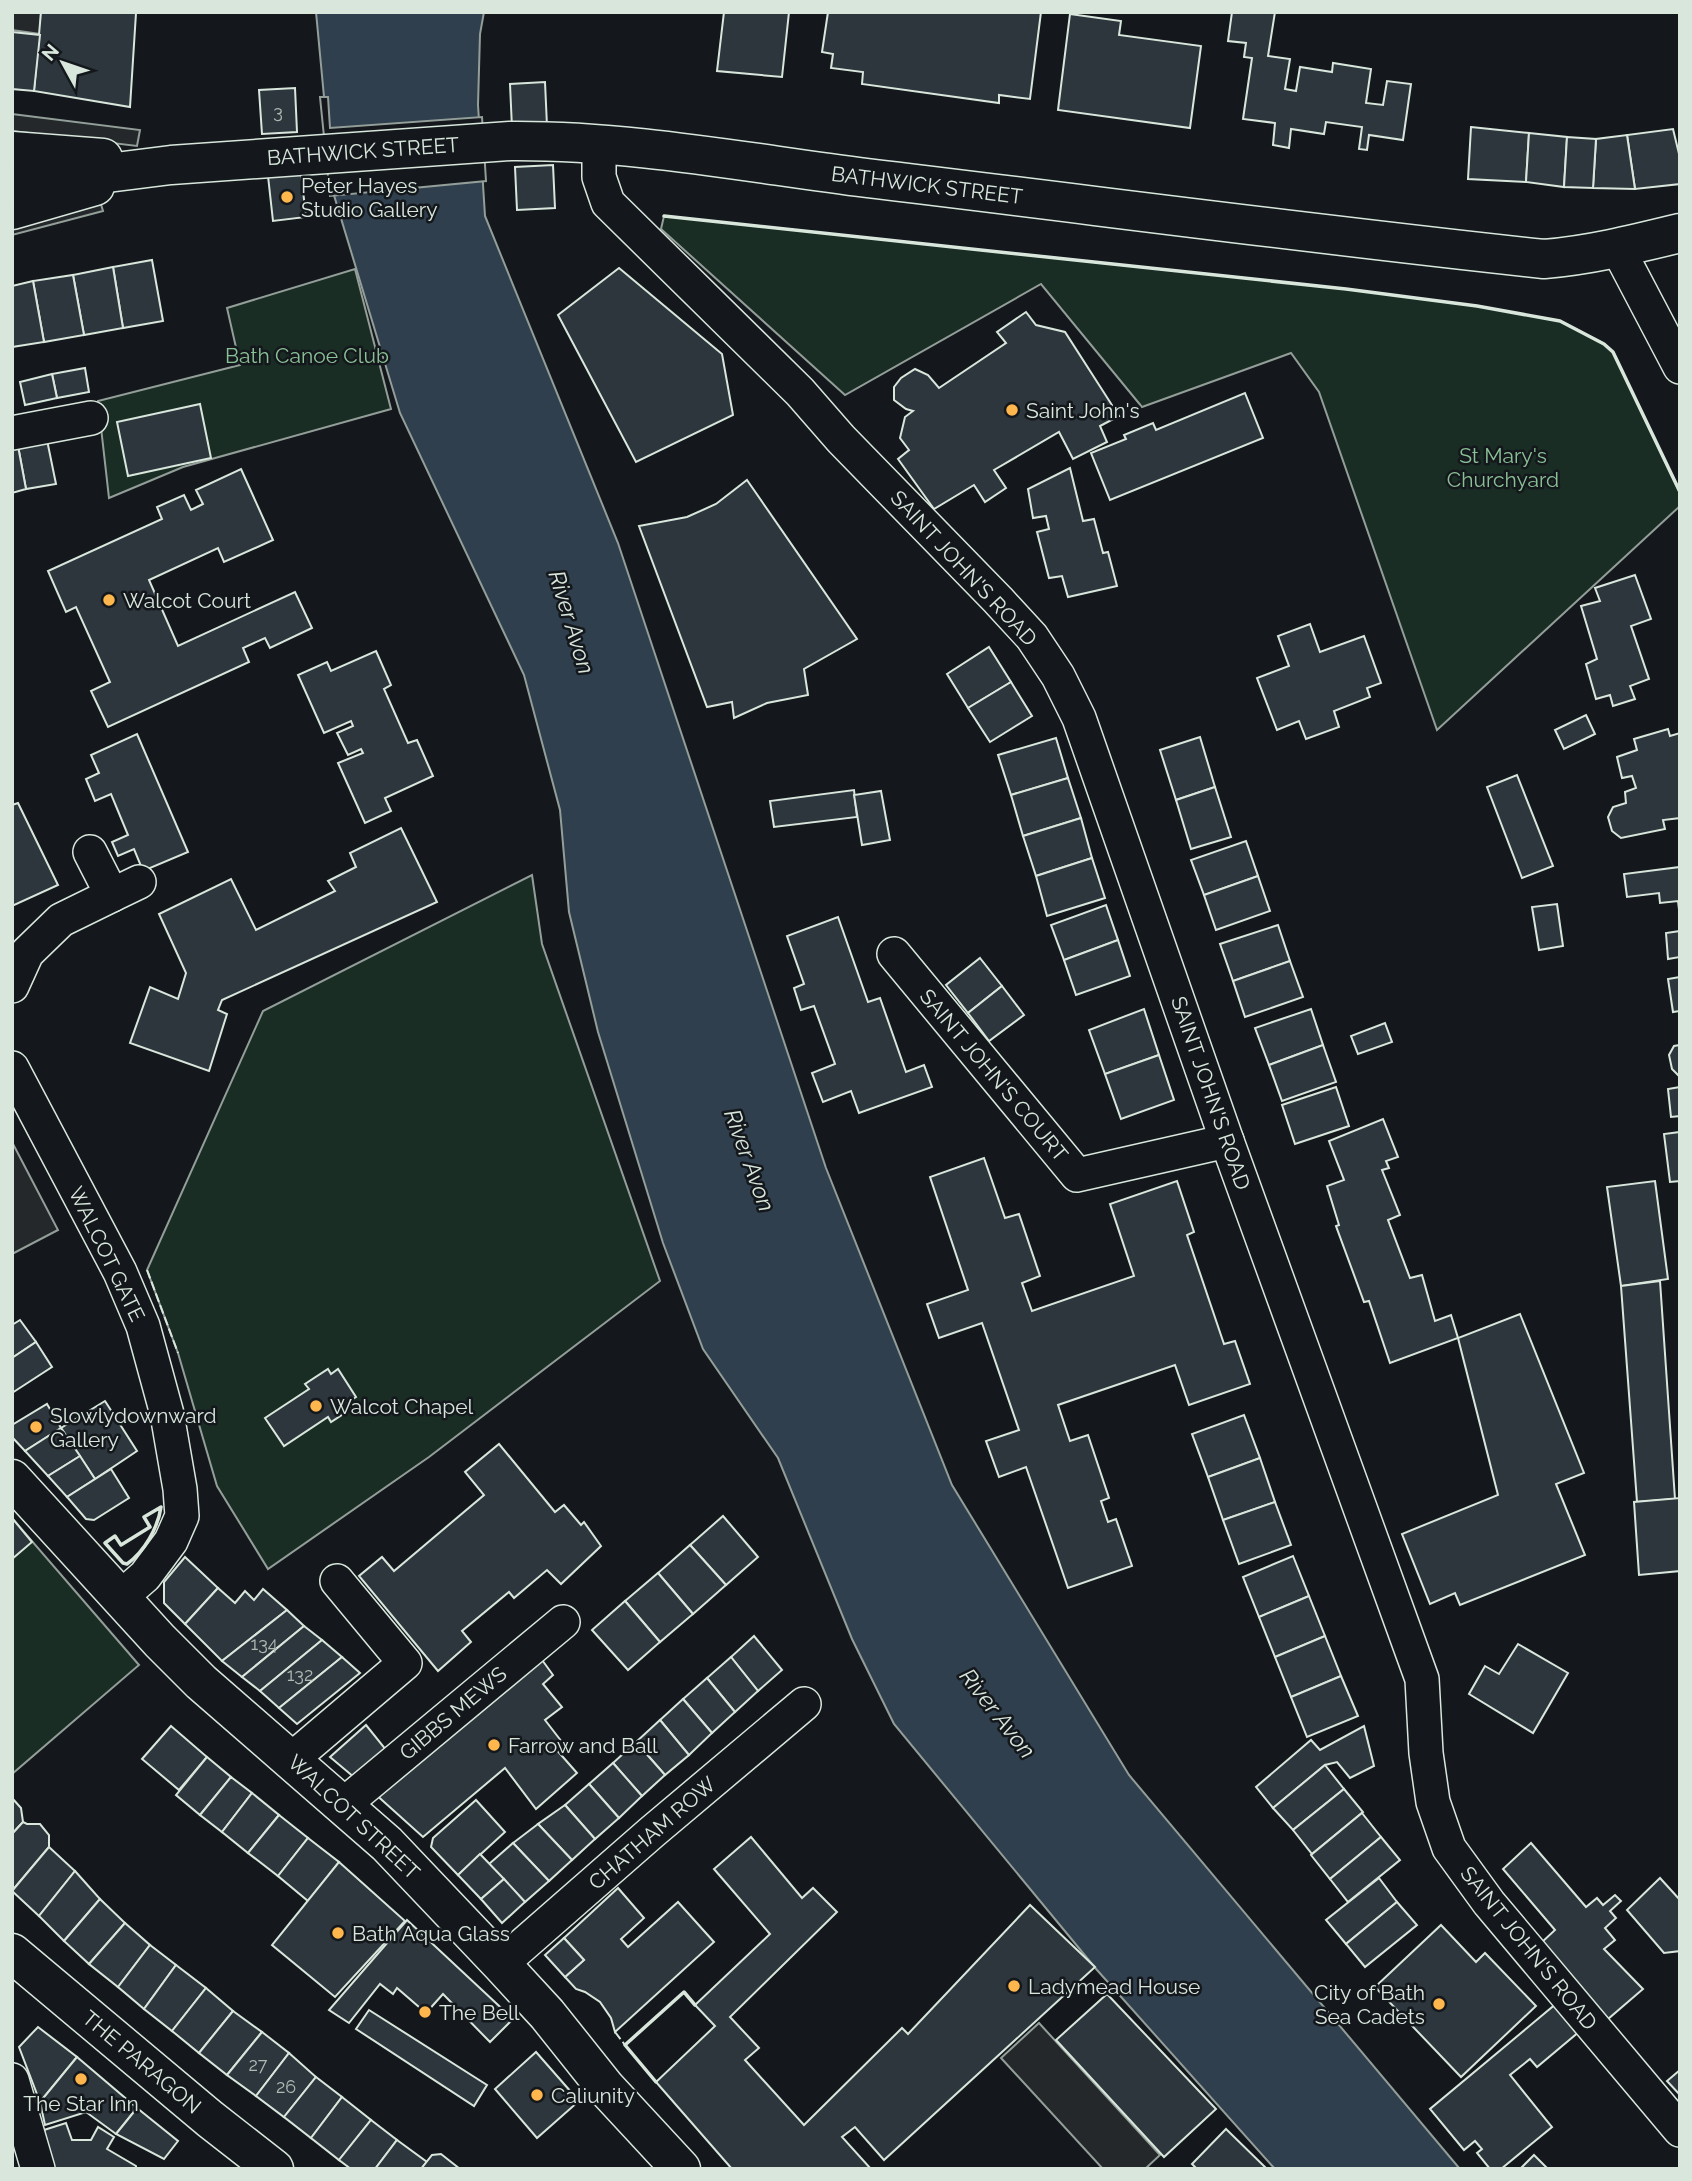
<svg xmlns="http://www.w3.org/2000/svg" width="1692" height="2181" font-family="Raleway,sans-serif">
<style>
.green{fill:#1a2d24;stroke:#939e99;stroke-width:2}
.parking{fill:#24282b;stroke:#939e99;stroke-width:2}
.water{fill:#2f3f4d;stroke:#939e99;stroke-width:2}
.pier{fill:#14181c;stroke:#939e99;stroke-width:2}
.building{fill:#2c363c;stroke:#d8e6dc;stroke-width:2}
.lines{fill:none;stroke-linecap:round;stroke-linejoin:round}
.street-casing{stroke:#d8e6dc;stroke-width:36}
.primary-casing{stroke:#d8e6dc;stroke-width:41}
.highway-casing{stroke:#d8e6dc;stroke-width:41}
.street{stroke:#14181c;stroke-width:33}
.primary{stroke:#14181c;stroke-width:38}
.highway{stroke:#14181c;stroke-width:38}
.fence{stroke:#d8e6dc;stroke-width:2;stroke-dasharray:9 3.5;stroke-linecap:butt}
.wall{stroke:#d8e6dc;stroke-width:3.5}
.poi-dot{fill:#ffb74d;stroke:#14181c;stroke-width:2.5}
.labels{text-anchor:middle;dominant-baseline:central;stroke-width:5;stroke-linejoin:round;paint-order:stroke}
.number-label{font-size:18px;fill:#adbab4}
.street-label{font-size:21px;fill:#d8e6dc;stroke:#14181c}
.poi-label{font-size:21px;fill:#d8e6dc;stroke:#14181c;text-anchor:start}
.park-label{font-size:21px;fill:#8ac095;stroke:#14181c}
.water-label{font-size:23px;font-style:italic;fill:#d8e6dc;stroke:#14181c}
</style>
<rect width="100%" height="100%" fill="#14181c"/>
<g class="green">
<path d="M664 216 1346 289 1477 306 1560 321 1604 344 1613 352 1680 493V506L1437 730 1319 392 1291 353 1142 407 1041 284 845 395 661 229Z"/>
<path d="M355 269 391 409 183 467 109 498 98 401 240 365 227 308Z"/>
<path d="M532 875 542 944 660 1281 429 1457 268 1569 217 1486 178 1353 147 1270 263 1011Z"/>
<path d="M12 1518 139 1665 12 1774Z"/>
</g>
<g class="parking">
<path d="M12 12H41L40 34 12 30Z"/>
<path d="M12 114 140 130 137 146 12 131Z"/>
<path d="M100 201 103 211 12 235V223Z"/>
<path d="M12 1142 58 1230 12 1254Z"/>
<path d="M1039 2023 1160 2155 1145 2169H1103L1001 2058Z"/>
</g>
<path class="water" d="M316 12H484L480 34 478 105 485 216 618 543 826 1168 952 1485 1129 1775 1460 2169H1275L1097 1970 894 1724 852 1639 778 1458 703 1349 663 1243 598 1032 569 912 560 810 524 675 400 413 333 192Z"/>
<path class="pier" d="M320 97H328L330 128 482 117 486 181 330 196Z"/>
<g class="building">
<path d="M41 12 136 13 130 107 34 91Z"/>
<path d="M724 12H789L782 77 717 71Z"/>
<path d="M828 12H1041L1030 99 999 95V103L862 84 863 72 831 68 833 54 822 52Z"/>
<path d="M1232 12H1275L1268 56 1290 59 1285 89 1296 91 1300 67 1332 72 1333 63 1371 69 1366 103 1383 105 1387 81 1411 84 1403 140 1369 135 1367 150 1359 149 1362 127 1326 122 1324 134 1291 129 1289 148 1273 145 1275 123 1243 119 1252 58 1244 57 1246 43 1228 41Z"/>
<path d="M1070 14 1121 21 1119 35 1201 46 1190 128 1058 110Z"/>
<path d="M12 32 40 35 34 91 12 89Z"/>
<path d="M545 82 547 126 512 128 510 84Z"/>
<path d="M295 88 297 132 262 134 259 90Z"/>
<path d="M1471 127 1529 133 1526 182 1468 179Z"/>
<path d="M1673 129 1680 158V184L1635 189 1627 135Z"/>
<path d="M1529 133 1567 137 1564 187 1526 182Z"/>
<path d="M1627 135 1635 189 1593 188 1596 139Z"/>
<path d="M1567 137 1596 139 1593 188 1564 187Z"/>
<path d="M553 165 555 208 517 210 515 167Z"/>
<path d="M301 173 306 217 273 221 268 176Z"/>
<path d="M152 260 163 321 123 328 113 267Z"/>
<path d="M113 267 123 328 84 335 73 275Z"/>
<path d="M619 268 722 354 733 415 636 462 558 315Z"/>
<path d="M73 275 84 335 44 342 33 281Z"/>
<path d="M33 281 44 342 12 347V286Z"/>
<path d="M1026 312 1036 325 1065 332 1119 416 1100 426 1107 442 1073 459 1059 432 994 470 1006 488 985 502 974 485 934 509 898 459 909 450 900 438 905 417 913 411 906 409 894 400V387L901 378 915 369 928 375 939 388 1006 343 997 332Z"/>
<path d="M85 368 89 392 57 398 52 374Z"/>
<path d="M52 374 57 398 25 405 20 382Z"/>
<path d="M1245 393 1263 438 1110 500 1091 453 1126 439 1124 435 1153 423 1156 430Z"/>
<path d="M200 404 211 458 128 476 117 422Z"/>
<path d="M47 440 56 484 26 489 18 446Z"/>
<path d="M18 446 26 489 12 493V447Z"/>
<path d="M1070 468 1083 521 1094 519 1103 553 1108 552 1117 586 1068 597 1062 576 1049 578 1037 532 1049 529 1046 516 1033 518 1028 489Z"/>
<path d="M241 469 273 540 224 562 218 548 149 580 178 646 295 592 312 628 270 648 265 638 243 648 249 662 108 727 91 691 110 682 76 607 66 612 48 571 162 519 157 507 184 495 191 510 203 504 196 490Z"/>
<path d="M747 480 857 639 804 669 808 695 767 703 734 718 732 702 707 707 639 526 687 517 716 504Z"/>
<path d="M1635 575 1651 619 1631 626 1649 679 1630 686 1635 699 1613 706 1610 695 1596 699 1586 664 1597 659 1581 606 1600 601 1595 588Z"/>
<path d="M1310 624 1320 652 1364 636 1381 683 1367 688 1370 697 1334 711 1339 727 1306 739 1299 721 1277 730 1257 678 1289 666 1278 636Z"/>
<path d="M989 647 1011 682 968 708 947 674Z"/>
<path d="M376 651 391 685 384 689 408 743 417 740 433 776 385 798 391 811 365 823 338 763 363 753 361 749 348 755 337 733 353 726 351 721 324 733 298 675 327 662 331 671Z"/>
<path d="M1011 682 1032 716 990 742 968 708Z"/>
<path d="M1586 715 1595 734 1564 749 1555 730Z"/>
<path d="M1668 729 1670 736 1680 733V818L1663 820 1665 829 1621 838 1612 831 1608 817 1613 807 1626 803 1625 792 1636 788 1632 776 1622 778 1617 757 1637 750 1634 739Z"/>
<path d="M137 734 188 852 143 871 134 849 118 856 112 842 128 835 111 794 95 801 86 779 99 773 91 755Z"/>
<path d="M1200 737 1215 787 1176 800 1160 750Z"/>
<path d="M1056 738 1068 778 1011 795 998 755Z"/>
<path d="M1517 775 1553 866 1522 878 1487 787Z"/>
<path d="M1068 778 1081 818 1023 836 1011 795Z"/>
<path d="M1215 787 1231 837 1191 849 1176 800Z"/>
<path d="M854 790 857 817 774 827 770 801Z"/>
<path d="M881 791 890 840 862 845 854 795Z"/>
<path d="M18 803 58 885 12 906V805Z"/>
<path d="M1081 818 1092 858 1036 876 1023 836Z"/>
<path d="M401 828 437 902 222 1000 218 1010 227 1014 209 1071 130 1043 150 987 178 999 186 973 159 914 231 879 256 930 335 891 328 881 356 867 350 853Z"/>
<path d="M1246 841 1258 876 1204 895 1191 860Z"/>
<path d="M1092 858 1105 898 1047 916 1036 876Z"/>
<path d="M1680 867V918L1678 901 1660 903 1659 893 1627 897 1624 874Z"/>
<path d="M1258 876 1270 911 1216 930 1204 895Z"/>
<path d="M1557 904 1563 946 1539 950 1532 907Z"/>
<path d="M1106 905 1118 940 1064 960 1051 925Z"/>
<path d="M838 917 868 1002 880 998 906 1072 924 1065 932 1087 859 1113 851 1091 823 1102 812 1073 835 1064 814 1006 801 1010 794 988 804 984 787 936Z"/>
<path d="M1278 925 1290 961 1233 981 1220 944Z"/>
<path d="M1680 931V957L1668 959 1666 933Z"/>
<path d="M1118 940 1130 976 1076 995 1064 960Z"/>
<path d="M980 958 1002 986 968 1013 946 985Z"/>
<path d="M1290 961 1303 997 1245 1017 1233 981Z"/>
<path d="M1680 977V1011L1673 1012 1668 979Z"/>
<path d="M1002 986 1024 1015 989 1041 968 1013Z"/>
<path d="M1144 1009 1159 1055 1105 1074 1089 1030Z"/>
<path d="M1311 1009 1323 1045 1269 1065 1255 1028Z"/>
<path d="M1385 1023 1392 1042 1358 1054 1351 1036Z"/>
<path d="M1323 1045 1336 1082 1282 1101 1269 1065Z"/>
<path d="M1680 1045V1077L1672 1069 1669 1055 1674 1046Z"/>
<path d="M1159 1055 1174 1100 1121 1119 1105 1074Z"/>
<path d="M1336 1087 1349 1126 1295 1144 1282 1105Z"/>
<path d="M1680 1087V1116L1671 1117 1668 1089Z"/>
<path d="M1383 1119 1398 1157 1386 1161 1389 1168 1382 1170 1400 1215 1388 1220 1410 1278 1422 1275 1435 1321 1451 1315 1458 1338 1390 1363 1369 1301 1364 1302 1336 1226 1339 1225 1327 1186 1344 1180 1329 1141Z"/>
<path d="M1680 1132V1181L1670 1182 1664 1134Z"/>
<path d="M984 1158 1005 1218 1019 1214 1040 1276 1022 1283 1032 1311 1134 1276 1110 1204 1177 1181 1194 1232 1187 1235 1224 1344 1235 1341 1250 1384 1189 1405 1175 1365 1058 1405 1070 1441 1088 1435 1109 1498 1101 1501 1108 1522 1116 1519 1132 1566 1068 1588 1026 1467 999 1477 986 1441 1019 1430 982 1323 939 1338 927 1304 968 1290 930 1177Z"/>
<path d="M1655 1181 1668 1279 1621 1286 1607 1187Z"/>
<path d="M1660 1281 1675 1499 1637 1502 1621 1286Z"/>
<path d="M1520 1314 1584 1473 1556 1484 1585 1555 1460 1605 1455 1593 1430 1604 1402 1534 1498 1495 1458 1338Z"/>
<path d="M20 1320 36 1342 12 1358V1325Z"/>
<path d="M36 1342 52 1367 12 1393V1358Z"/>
<path d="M328 1369 331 1374 338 1369 356 1397 347 1403 351 1409 331 1422 328 1417 284 1446 265 1418 309 1389 305 1384Z"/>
<path d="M105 1401 137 1451 95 1479 61 1428Z"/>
<path d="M47 1404 61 1428 25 1451 12 1437V1425Z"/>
<path d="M1244 1415 1260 1458 1208 1477 1192 1434Z"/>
<path d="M61 1428 80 1456 48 1476 25 1451Z"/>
<path d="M499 1444 555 1512 564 1505 581 1525 584 1522 601 1546 561 1584 547 1570 514 1598 509 1592 462 1631 471 1642 438 1671 359 1576 382 1557 394 1571 484 1495 465 1472Z"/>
<path d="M80 1456 95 1479 67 1497 48 1476Z"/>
<path d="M1260 1458 1275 1502 1223 1520 1208 1477Z"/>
<path d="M111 1469 129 1498 94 1520 86 1519 67 1497Z"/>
<path d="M1680 1498V1571L1639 1575 1634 1502Z"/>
<path d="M1275 1502 1291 1545 1239 1564 1223 1520Z"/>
<path d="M723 1516 758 1557 726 1585 690 1545Z"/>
<path d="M12 1518 32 1542 12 1559Z"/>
<path d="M690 1545 726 1585 693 1614 658 1573Z"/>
<path d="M1293 1556 1309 1596 1259 1617 1243 1577Z"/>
<path d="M185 1557 218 1588 185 1624 164 1603V1582Z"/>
<path d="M658 1573 693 1614 660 1642 625 1601Z"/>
<path d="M218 1588 235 1603 245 1591 254 1600 263 1589 287 1610 222 1661 185 1624Z"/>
<path d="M1309 1596 1325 1636 1275 1657 1259 1617Z"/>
<path d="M625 1601 660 1642 628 1670 592 1630Z"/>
<path d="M287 1610 304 1626 242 1677 222 1661Z"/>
<path d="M304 1626 322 1640 260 1691 242 1677Z"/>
<path d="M754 1636 782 1670 758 1691 731 1657Z"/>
<path d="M1325 1636 1341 1676 1291 1697 1275 1657Z"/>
<path d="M322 1640 342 1657 279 1708 260 1691Z"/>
<path d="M1518 1644 1568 1673 1533 1733 1469 1694 1485 1666 1499 1674Z"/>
<path d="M537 1653 553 1675 543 1684 562 1707 545 1720 562 1742 555 1748 577 1773 536 1809 505 1768 423 1837 373 1792Z"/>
<path d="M342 1657 360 1673 297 1724 279 1708Z"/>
<path d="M731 1657 758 1691 735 1712 707 1678Z"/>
<path d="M1341 1676 1358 1716 1307 1737 1291 1697Z"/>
<path d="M707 1678 735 1712 712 1733 683 1699Z"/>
<path d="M683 1699 712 1733 689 1755 660 1720Z"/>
<path d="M660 1720 689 1755 665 1775 636 1742Z"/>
<path d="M366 1725 387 1751 355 1778 330 1757Z"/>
<path d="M171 1726 207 1757 179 1790 142 1759Z"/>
<path d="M1364 1726 1374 1766 1350 1778 1337 1762 1325 1765 1273 1808 1256 1787 1311 1740 1320 1750Z"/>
<path d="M636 1742 665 1775 642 1796 613 1763Z"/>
<path d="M207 1757 231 1777 200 1815 176 1795Z"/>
<path d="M613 1763 642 1796 619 1818 589 1784Z"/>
<path d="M1325 1765 1344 1789 1293 1830 1273 1808Z"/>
<path d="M231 1777 252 1793 222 1832 200 1815Z"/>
<path d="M589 1784 619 1818 595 1839 565 1805Z"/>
<path d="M1344 1789 1363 1812 1312 1854 1293 1830Z"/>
<path d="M252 1793 279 1815 248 1853 222 1832Z"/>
<path d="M12 1798 21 1808 23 1822 12 1834Z"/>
<path d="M476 1800 505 1832 458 1875 431 1847 433 1838Z"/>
<path d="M565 1805 595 1839 572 1860 538 1824Z"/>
<path d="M1362 1813 1381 1837 1330 1879 1311 1855Z"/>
<path d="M279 1815 308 1838 278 1876 248 1853Z"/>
<path d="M23 1822 27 1824H40L49 1835V1847L12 1891V1834Z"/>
<path d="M538 1824 572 1860 549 1881 513 1843Z"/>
<path d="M751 1837 802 1898 813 1888 837 1912 730 2017 759 2048 745 2060 804 2125 902 2028 908 2034 1030 1905 1095 1967 884 2160 855 2127 842 2137 871 2169H732L656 2082 715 2026 695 2005 770 1934 714 1869Z"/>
<path d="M1381 1837 1400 1860 1348 1902 1330 1879Z"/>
<path d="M308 1838 339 1862 308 1901 278 1876Z"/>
<path d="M513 1843 549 1881 525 1902 489 1864Z"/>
<path d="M1531 1843 1586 1907 1597 1898 1603 1905 1615 1895 1621 1901 1610 1911 1616 1918 1605 1928 1615 1940 1604 1949 1643 1989 1608 2019 1541 1943 1555 1930 1503 1869Z"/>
<path d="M49 1847 75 1871 39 1916 12 1891Z"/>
<path d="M480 1854 504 1879 481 1899 458 1875Z"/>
<path d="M339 1862 405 1921 335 1997 272 1945Z"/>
<path d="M75 1871 100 1899 64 1941 39 1916Z"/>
<path d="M1379 1878 1397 1902 1346 1944 1326 1920Z"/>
<path d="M1660 1878 1680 1900V1951L1664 1953 1627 1910Z"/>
<path d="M504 1879 525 1902 502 1923 481 1899Z"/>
<path d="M618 1888 644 1918 621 1939 628 1947 678 1902 714 1942 615 2032 611 2018 600 2002 585 1992 576 1989 565 1977 584 1960 564 1938Z"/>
<path d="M100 1899 125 1923 89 1964 64 1941Z"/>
<path d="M1397 1902 1417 1925 1365 1967 1346 1944Z"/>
<path d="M407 1920 513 2019 490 2042 443 1994 426 2013 397 1988 393 1994 380 1984 349 2023 329 2010Z"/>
<path d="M125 1923 150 1945 118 1987 89 1964Z"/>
<path d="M1441 1925 1476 1962 1485 1953 1536 2006 1461 2077 1375 1987Z"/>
<path d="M564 1938 584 1960 565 1977 545 1955Z"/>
<path d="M150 1945 176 1965 144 2009 118 1987Z"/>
<path d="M176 1965 206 1988 172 2031 144 2009Z"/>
<path d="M206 1988 233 2011 199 2053 172 2031Z"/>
<path d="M1107 1994 1216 2109 1164 2157 1056 2040Z"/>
<path d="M1557 2003 1580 2031 1537 2067 1530 2059 1510 2075 1552 2127 1501 2169H1490L1477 2153 1482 2149 1475 2141 1464 2150 1430 2109Z"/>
<path d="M369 2010 487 2085 474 2106 356 2029Z"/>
<path d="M233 2011 262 2032 227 2075 199 2053Z"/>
<path d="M38 2027 77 2057 40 2102 19 2047Z"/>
<path d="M262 2032 289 2053 256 2096 227 2075Z"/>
<path d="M536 2052 579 2101 537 2138 495 2089Z"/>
<path d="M289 2053 316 2077 284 2117 256 2096Z"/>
<path d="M77 2057 137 2108 116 2134 86 2112 45 2125 40 2102Z"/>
<path d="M1680 2070V2095L1667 2081Z"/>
<path d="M316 2077 342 2097 311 2138 284 2117Z"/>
<path d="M342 2097 371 2120 339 2160 311 2138Z"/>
<path d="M137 2108 178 2141 164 2159 116 2134Z"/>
<path d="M371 2120 397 2140 375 2169H351L339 2160Z"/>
<path d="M66 2123 72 2140H91L98 2127 114 2137 107 2149 136 2166V2169H54L44 2130Z"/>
<path d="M1226 2129 1267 2169H1197L1192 2164Z"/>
<path d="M397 2140 427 2162 421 2169H375Z"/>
<path d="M441 2154 460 2169H421L432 2155Z"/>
<path d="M1534 2155 1548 2169H1520Z"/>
</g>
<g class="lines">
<defs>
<g id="street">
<path d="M599 143V177L608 203 800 392 841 439 998 600 1032 637 1058 676 1079 718 1227 1141 1422 1679 1426 1753 1433 1802 1449 1848 1489 1903 1680 2130"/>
<path d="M1618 249 1680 367"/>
<path d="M12 433 91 418"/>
<path d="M112 895 139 882"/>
<path d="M894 954 1077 1175 1227 1141"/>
<path d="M12 986 27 953 61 920 112 895 90 852"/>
<path d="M12 1068 120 1272 143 1326 167 1414 180 1489 182 1516 171 1541 145 1576 121 1597"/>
<path d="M292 1759 405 1663 337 1581"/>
<path d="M343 1805 563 1622"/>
<path d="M501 1964 652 1832 804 1704"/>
<path d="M12 2080 38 2169"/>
</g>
<g id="primary">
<path d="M12 210 95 186"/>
<path d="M12 1479 160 1641 201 1682 387 1844 501 1964 547 2014 606 2088 681 2169"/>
<path d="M12 1953 210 2119 274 2169"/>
</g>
<g id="highway">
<path d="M12 151 103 158"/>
<path d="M12 185 171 165 510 141C630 140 748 163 867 178 1093 205 1318 235 1544 259 1591 255 1635 244 1680 233"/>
</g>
</defs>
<use href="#street" class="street-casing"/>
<use href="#primary" class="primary-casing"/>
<use href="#highway" class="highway-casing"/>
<use href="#street" class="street"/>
<use href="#primary" class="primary"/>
<use href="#highway" class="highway"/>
<g class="fence">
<path d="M147 1270 178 1353"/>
<path d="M615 2032 625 2045"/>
</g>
<g class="wall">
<path d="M664 216 1346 289 1477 306 1560 321 1604 344 1613 352 1680 492"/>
<path d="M161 1507C158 1528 144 1552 127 1564L123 1563 105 1543 115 1536 121 1545 150 1527 144 1517Z"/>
<path d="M656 2082 625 2045 684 1992 695 2005"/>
</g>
</g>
<g class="poi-dot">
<circle cx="287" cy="197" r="7"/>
<circle cx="1012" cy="410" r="7"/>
<circle cx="109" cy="600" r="7"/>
<circle cx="316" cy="1406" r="7"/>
<circle cx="36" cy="1427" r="7"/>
<circle cx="494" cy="1745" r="7"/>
<circle cx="338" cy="1933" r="7"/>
<circle cx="1014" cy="1986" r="7"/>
<circle cx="1439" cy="2004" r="7"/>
<circle cx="425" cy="2012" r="7"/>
<circle cx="81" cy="2079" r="7"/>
<circle cx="537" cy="2095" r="7"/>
</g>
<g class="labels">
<g class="number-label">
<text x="278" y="111">3</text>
<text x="264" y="1643">134</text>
<text x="300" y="1674">132</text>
<text x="258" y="2064">27</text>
<text x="286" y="2086">26</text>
</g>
<g class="street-label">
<text transform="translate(363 151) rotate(-4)">BATHWICK STREET</text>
<text transform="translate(927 185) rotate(7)">BATHWICK STREET</text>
<text transform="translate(964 568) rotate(47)">SAINT JOHN'S ROAD</text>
<text transform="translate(994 1075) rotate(50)">SAINT JOHN'S COURT</text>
<text transform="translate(1211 1093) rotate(71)">SAINT JOHN'S ROAD</text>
<text transform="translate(107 1254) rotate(64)">WALCOT GATE</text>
<text transform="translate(453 1713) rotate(-40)">GIBBS MEWS</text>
<text transform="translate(354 1817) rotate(43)">WALCOT STREET</text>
<text transform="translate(652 1833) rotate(-41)">CHATHAM ROW</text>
<text transform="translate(1529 1948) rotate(51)">SAINT JOHN'S ROAD</text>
<text transform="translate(142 2062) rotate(40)">THE PARAGON</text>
</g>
<g class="poi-label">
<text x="301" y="185">Peter Hayes<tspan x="301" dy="24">Studio Gallery</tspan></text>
<text x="1026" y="410">Saint John's</text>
<text x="123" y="600">Walcot Court</text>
<text x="330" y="1406">Walcot Chapel</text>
<text x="50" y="1415">Slowlydownward<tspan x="50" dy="24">Gallery</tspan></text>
<text x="508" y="1745">Farrow and Ball</text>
<text x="352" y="1933">Bath Aqua Glass</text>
<text x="1028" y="1986">Ladymead House</text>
<text x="1425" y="1992" text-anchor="end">City of Bath<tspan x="1425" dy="24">Sea Cadets</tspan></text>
<text x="439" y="2012">The Bell</text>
<text x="551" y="2095">Caliunity</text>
<text x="81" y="2103" text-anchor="middle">The Star Inn</text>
</g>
<g class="park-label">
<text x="307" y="355">Bath Canoe Club</text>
<text x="1503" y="455">St Mary's<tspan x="1503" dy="24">Churchyard</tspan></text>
</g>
<g class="water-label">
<text transform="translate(572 622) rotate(73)">River Avon</text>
<text transform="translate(750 1160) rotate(70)">River Avon</text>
<text transform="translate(998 1713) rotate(52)">River Avon</text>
</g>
</g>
<rect width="1692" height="2181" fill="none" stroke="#d8e6dc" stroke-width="28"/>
<g transform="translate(63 63) rotate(310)" stroke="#14181c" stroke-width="5" paint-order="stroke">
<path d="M0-5L12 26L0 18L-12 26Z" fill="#d8e6dc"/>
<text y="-10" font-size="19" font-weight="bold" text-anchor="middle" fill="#d8e6dc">N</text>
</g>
</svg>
